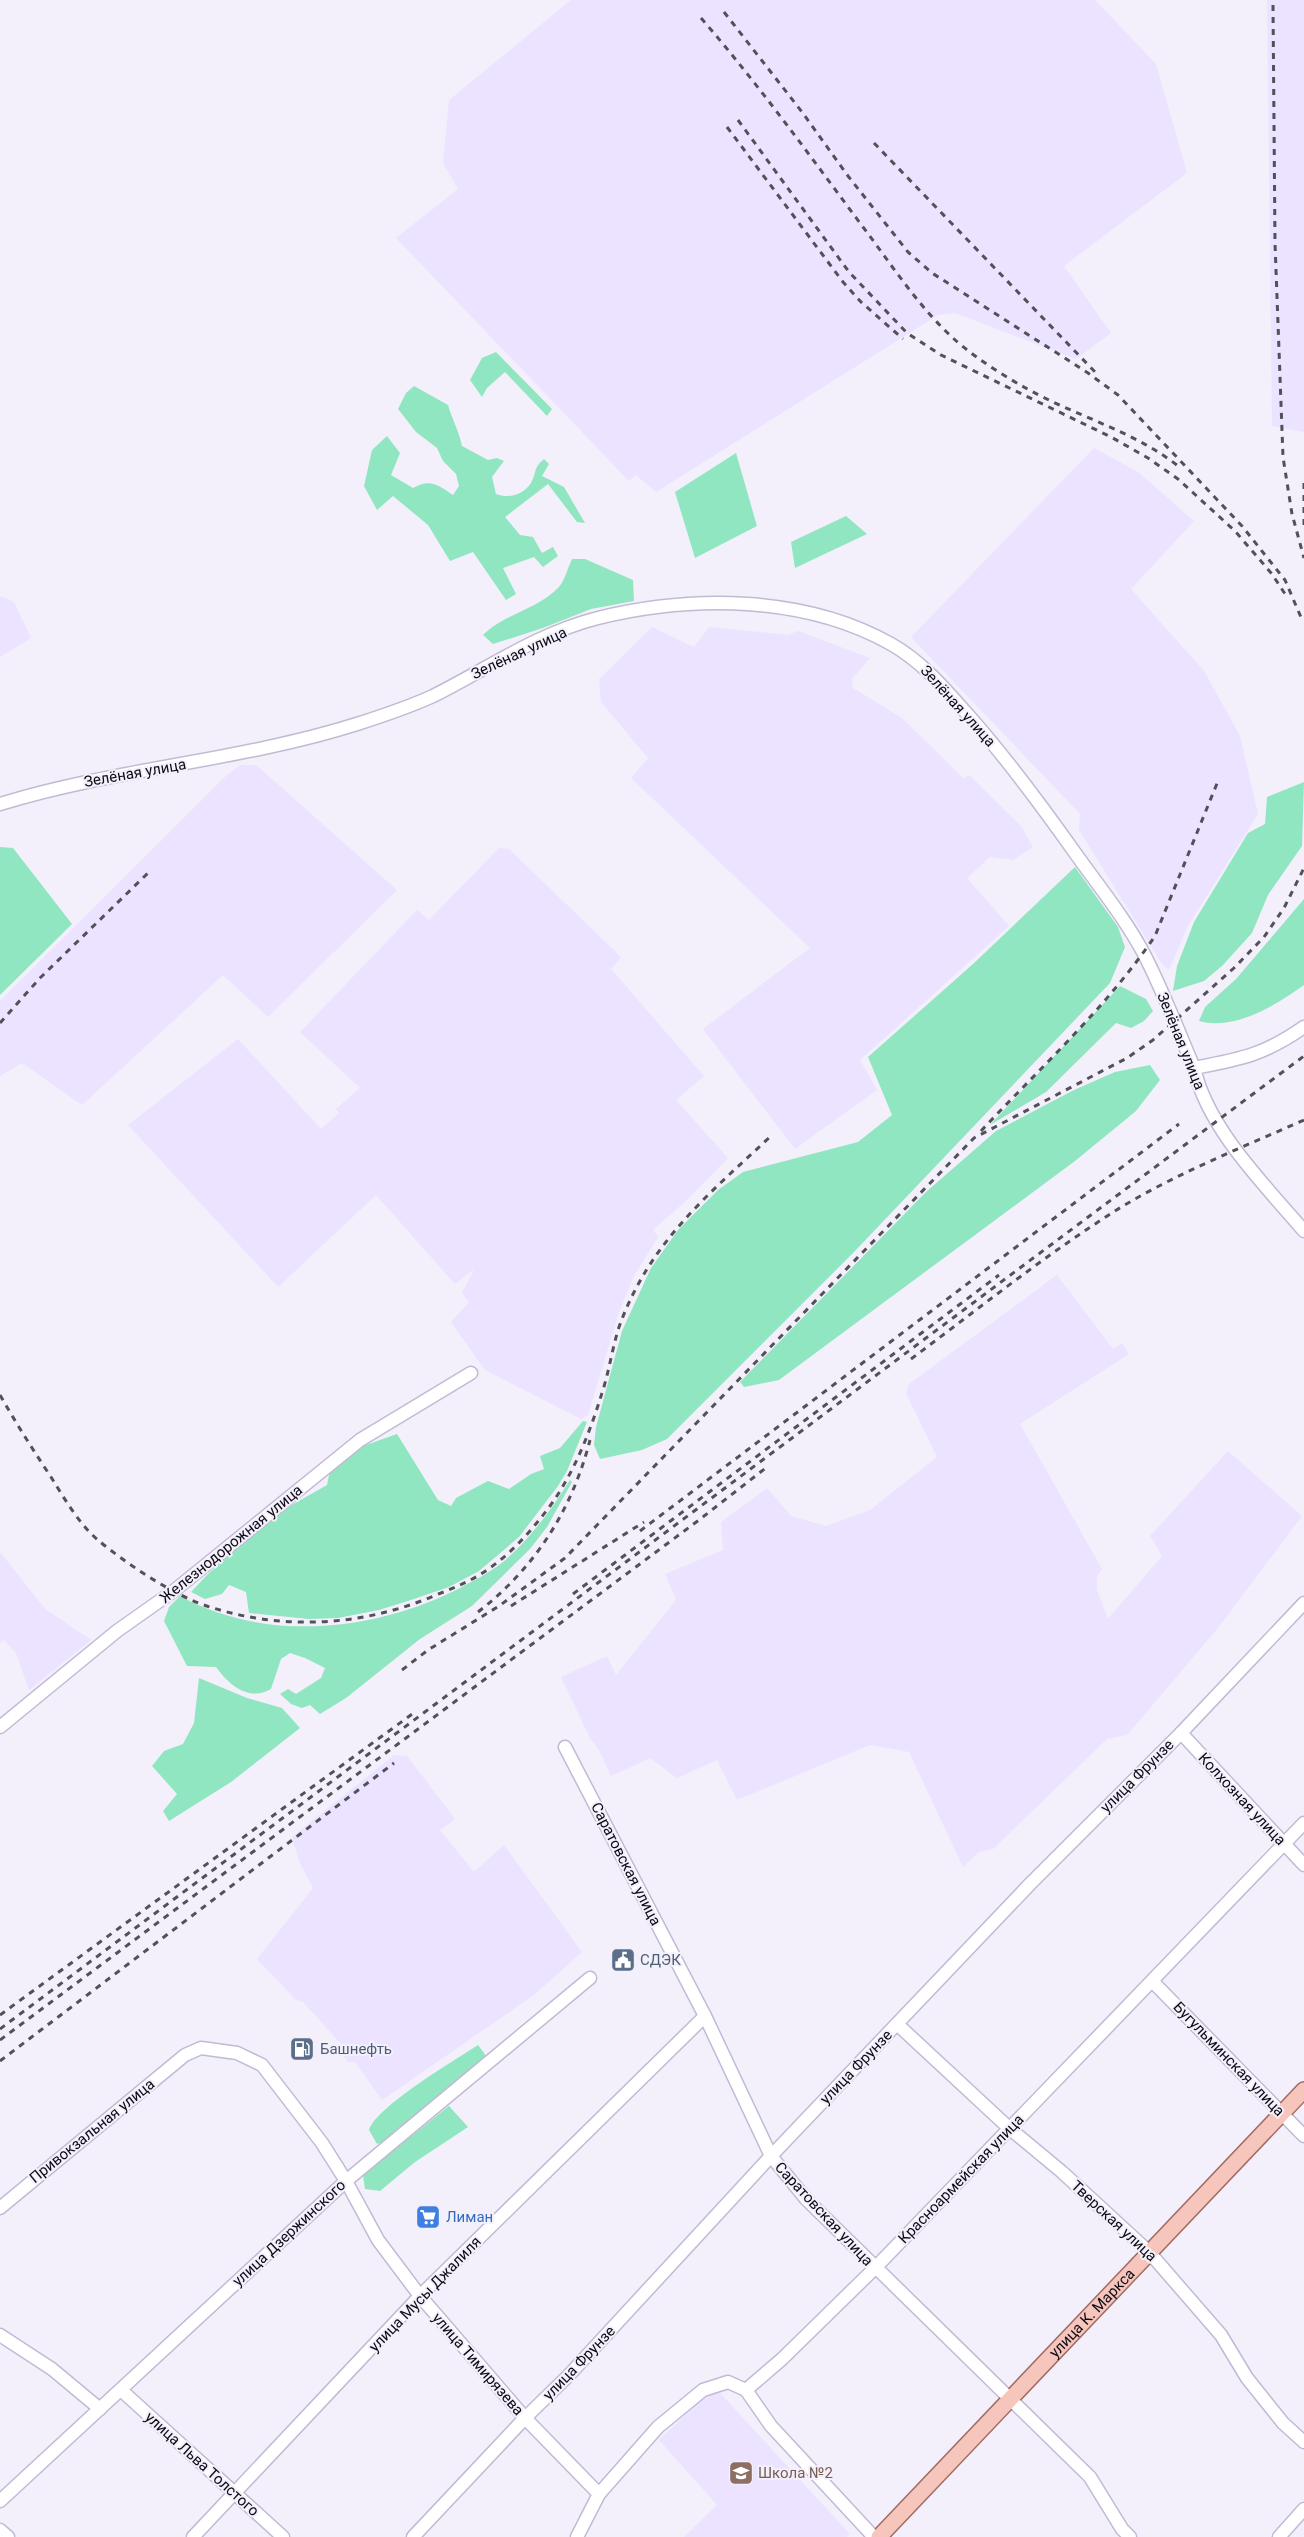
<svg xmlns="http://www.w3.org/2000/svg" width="1304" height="2537" font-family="Roboto,sans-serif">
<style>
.built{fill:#ebe3ff}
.green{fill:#90e6c0}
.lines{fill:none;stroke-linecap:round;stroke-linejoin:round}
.minor-casing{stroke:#c2bad4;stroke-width:15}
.major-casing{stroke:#a16b64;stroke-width:18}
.minor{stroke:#fff;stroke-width:12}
.major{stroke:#f6c5bc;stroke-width:15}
.rail{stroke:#535059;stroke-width:3;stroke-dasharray:6 6;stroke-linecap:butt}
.labels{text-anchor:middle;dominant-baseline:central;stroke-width:4;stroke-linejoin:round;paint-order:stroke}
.street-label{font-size:15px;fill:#0d0a13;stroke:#f3f0fb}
.service-label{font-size:15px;fill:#4e5e75;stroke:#f3f0fb;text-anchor:start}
.shop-label{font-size:15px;fill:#366cbe;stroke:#f3f0fb;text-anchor:start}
.education-label{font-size:15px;fill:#785e54;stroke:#f3f0fb;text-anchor:start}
</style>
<rect width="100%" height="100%" fill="#f3f0fb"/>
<g class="built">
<path d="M571 0H1095L1156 64 1187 173 1064 266 1111 333 1076 359 955 313 938 315 656 492 636 475 629 481 396 238 458 189 443 163 449 100Z"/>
<path d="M1267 0H1304V432L1272 426Z"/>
<path d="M1094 448 1138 472 1194 521 1131 589 1204 671 1240 736 1258 814 1188 926 1169 970 1162 964 1079 830 1080 814 911 637Z"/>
<path d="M0 596 14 602 31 638 0 657Z"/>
<path d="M652 627 694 647 709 627 788 635 798 631 870 658 852 679 853 688 902 718 964 779 969 775 1021 826 1033 847 1013 860 990 857 967 878 1009 926 860 1060 877 1090 795 1149 703 1029 810 948 631 778 648 758 601 702 599 679Z"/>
<path d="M240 765H256L397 890 268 1017 223 975 82 1105 22 1063 0 1076V1001L226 776Z"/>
<path d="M499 848 509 849 621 957 611 969 704 1076 676 1100 728 1158 688 1199 653 1230 658 1237 634 1276 619 1312 588 1415 581 1419 485 1370 451 1322 469 1302 462 1293 474 1269 455 1284 376 1195 278 1287 128 1125 238 1039 321 1129 339 1113 336 1109 360 1088 300 1032 417 910 429 920Z"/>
<path d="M1057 1275 1113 1349 1122 1343 1129 1354 1020 1424 1102 1569 1097 1576V1590L1108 1619 1162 1556 1150 1536 1228 1451 1302 1516 1218 1628 1127 1735 1107 1739 993 1849 979 1852 963 1867 909 1752 870 1745 737 1800 717 1760 677 1778 650 1758 611 1776 599 1750 590 1738 561 1677 607 1656 616 1675 676 1600 665 1574 723 1550 721 1522 767 1488 791 1516 826 1526 870 1510 937 1457 906 1393 909 1384Z"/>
<path d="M0 1552 45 1609 91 1640 29 1690 16 1653 4 1640 0 1643Z"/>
<path d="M394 1755 407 1756 455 1819 440 1830 474 1872 504 1845 582 1952 534 1995 382 2100 355 2062H348L343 2055V2046L303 2002 296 2000 257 1959 313 1888 299 1861 292 1837Z"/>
<path d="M720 2393 850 2534 847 2537H684L717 2505 659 2440 707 2394Z"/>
</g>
<g class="green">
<path d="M496 352 552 409 547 416 505 372 487 388 482 397 470 380 482 358Z"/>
<path d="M414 386 448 405C452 419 459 431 462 446L488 460 497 458 504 461 492 477 496 494C509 499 523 495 531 483 537 472 533 468 544 459L549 464 542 476 564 487 585 523 577 522 548 484 505 517 520 535 533 537 542 553 553 547 558 556 543 567 534 557 503 568 516 594 506 600 473 552 450 561 428 525 393 496 377 510 364 486 372 450 387 436 400 453 391 475 413 488C429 478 439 485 453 495L459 486 456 474 443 461 437 448 416 432 398 409 406 393Z"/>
<path d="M736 453 757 526 695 558 675 492Z"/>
<path d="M846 516 867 534 795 568 791 542Z"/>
<path d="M572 559H585L633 580 634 601 591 609 543 628 493 644 483 635C505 613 537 610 559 587 565 580 568 567 572 559Z"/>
<path d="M1304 782 1302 846 1268 895 1252 933 1222 966 1204 981 1173 991 1177 966 1194 922 1248 833 1265 824 1267 797Z"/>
<path d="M0 847 13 848 72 924 0 995Z"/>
<path d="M1075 867 1118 927 1125 947 1110 983 854 1252 667 1439 642 1450 600 1459 594 1445 596 1427 622 1331 651 1268 678 1230 718 1190 743 1172 858 1142 892 1115 868 1057 973 964Z"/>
<path d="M1304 899V985C1276 1005 1235 1031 1199 1021L1205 1007 1236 979Z"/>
<path d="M1120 986 1146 999 1153 1011 1144 1021 1131 1028 1116 1023 1046 1092 990 1125Z"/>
<path d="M1150 1065 1160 1080 1136 1111 1075 1161 779 1380 744 1387 740 1382 926 1192 996 1131 1074 1090 1115 1072Z"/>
<path d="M583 1421 587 1422 567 1471 558 1486 519 1537 479 1571 449 1587 408 1601 379 1610 338 1618 309 1619 249 1613 246 1592 229 1585 222 1594 205 1599 191 1592 207 1575 274 1515 327 1485 330 1470 363 1446 397 1434 438 1500 451 1506 456 1498 488 1481 509 1489 531 1474 544 1469 540 1456 560 1448Z"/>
<path d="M570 1480 572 1482 547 1527 530 1549 472 1606 420 1639 346 1698 320 1714 310 1705 302 1708 291 1704 280 1694 288 1689 296 1694 321 1678 325 1668 305 1658 290 1653 281 1659 271 1689C249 1702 229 1685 216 1667L187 1666 164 1621 169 1607 180 1596C264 1642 370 1632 454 1591 471 1582 488 1574 503 1562 530 1539 551 1510 570 1480Z"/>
<path d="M199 1678 247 1698 282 1708 300 1728 231 1782 169 1821 163 1811 177 1794 152 1766 164 1751 183 1744 194 1723Z"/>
<path d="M478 2045 487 2057 391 2139 377 2144 369 2130C376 2107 455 2060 478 2045Z"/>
<path d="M449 2106 468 2127 415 2162 380 2191 365 2189 363 2175Z"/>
</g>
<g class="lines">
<defs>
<g id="minor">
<path d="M0 804C117 768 240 761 357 724 382 716 409 707 433 696 487 669 538 633 598 618 692 595 804 595 891 644 919 660 940 683 961 707 1004 754 1042 806 1078 857 1101 889 1126 920 1144 954 1163 991 1178 1030 1194 1068 1208 1129 1264 1184 1304 1231"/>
<path d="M1194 1068C1241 1059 1264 1055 1304 1027"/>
<path d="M0 1727 117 1631 175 1590 360 1440 471 1373"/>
<path d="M1181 1733 1304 1865"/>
<path d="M565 1747 705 2016 771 2156 806 2199 1090 2477 1122 2529 1130 2537"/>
<path d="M1153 1982 1304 2136"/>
<path d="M897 2024 1009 2128 1062 2172 1149 2252 1221 2335 1247 2378 1283 2423 1304 2442"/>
<path d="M0 2208 185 2055 201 2048 237 2053 262 2065 322 2143 346 2181 378 2240 420 2296 525 2418 599 2494 577 2537"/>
<path d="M0 2335 52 2369 100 2409"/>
<path d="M121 2390 283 2537"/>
<path d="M746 2390 771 2426 874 2537"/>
<path d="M599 2494 658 2427 703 2390 728 2382 746 2390 782 2359 875 2268 1304 1823"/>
<path d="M0 2501 346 2181 590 1978"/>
<path d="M0 2530 8 2537"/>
<path d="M193 2537 420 2296 705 2016"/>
<path d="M413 2537 525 2418 569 2375 771 2156 1030 1884 1181 1733 1304 1603"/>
<path d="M1279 2537 1304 2509"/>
</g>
<g id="major">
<path id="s1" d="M879 2537 1304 2090"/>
</g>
</defs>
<use href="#minor" class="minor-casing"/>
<use href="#major" class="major-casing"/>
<use href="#minor" class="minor"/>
<use href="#major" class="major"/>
<g class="rail">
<path d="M1273 5 1275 243 1283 457 1292 514 1304 558"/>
<path d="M724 12 802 112 848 176 908 252 932 273 1088 373 1118 395 1242 526 1285 580 1303 622"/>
<path d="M701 18C759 85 810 156 863 227 891 264 918 306 953 338 978 361 1021 387 1051 401 1095 422 1140 436 1178 466"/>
<path d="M738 120 849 272 907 333 941 355 1111 437 1148 458 1178 479 1235 531 1272 574 1287 597"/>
<path d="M727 127 843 282 861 302 903 339"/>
<path d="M874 143 1097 374"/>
<path d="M1304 483V526"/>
<path d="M0 1023 40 978 149 872"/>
<path d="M981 1131C1041 1067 1106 1008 1155 936L1218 781"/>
<path d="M911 1359C981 1307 1049 1252 1123 1206 1180 1172 1243 1147 1304 1120"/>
<path d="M0 1395C16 1423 33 1450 51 1477 64 1498 79 1524 98 1540 125 1563 176 1597 210 1607 285 1631 364 1626 436 1595 454 1588 471 1581 487 1570 512 1553 532 1530 550 1506 574 1473 590 1432 602 1393 609 1372 612 1349 619 1327 650 1241 708 1195 772 1135"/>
<path d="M640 1531 1179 1124"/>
<path d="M573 1594 999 1275"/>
<path d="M511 1606 644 1522"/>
<path d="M478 1612C535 1568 572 1510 590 1440"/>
<path d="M402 1670 428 1650 499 1606 565 1558 974 1138 1127 1058 1153 1040 1234 968 1264 937 1284 908 1304 868"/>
<path d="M0 2015 415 1712"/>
<path d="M0 2029 1304 1056"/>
<path d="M0 2040 699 1520 767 1467"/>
<path d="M0 2061 394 1763"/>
</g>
</g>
<defs>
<symbol id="civic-square" viewBox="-11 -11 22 22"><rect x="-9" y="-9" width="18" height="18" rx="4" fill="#5c6f8a" stroke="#f3f0fb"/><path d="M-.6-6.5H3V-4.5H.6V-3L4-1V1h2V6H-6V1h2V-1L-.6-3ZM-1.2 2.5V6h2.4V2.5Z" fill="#fff"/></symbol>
<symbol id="fuel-square" viewBox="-11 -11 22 22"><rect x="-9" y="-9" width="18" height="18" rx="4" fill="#5c6f8a" stroke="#f3f0fb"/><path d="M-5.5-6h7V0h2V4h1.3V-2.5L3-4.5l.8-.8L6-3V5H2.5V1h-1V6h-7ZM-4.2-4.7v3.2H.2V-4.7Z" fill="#fff"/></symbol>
<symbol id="supermarket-square" viewBox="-11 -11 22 22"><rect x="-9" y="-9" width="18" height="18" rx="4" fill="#3f7fe0" stroke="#f3f0fb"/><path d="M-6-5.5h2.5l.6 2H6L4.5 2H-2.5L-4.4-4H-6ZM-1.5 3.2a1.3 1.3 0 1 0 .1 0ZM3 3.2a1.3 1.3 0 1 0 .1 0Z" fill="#fff"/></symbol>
<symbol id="school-square" viewBox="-11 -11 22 22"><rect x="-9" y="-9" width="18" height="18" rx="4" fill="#8d6e63" stroke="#f3f0fb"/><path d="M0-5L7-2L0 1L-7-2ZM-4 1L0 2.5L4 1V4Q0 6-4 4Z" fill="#fff"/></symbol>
</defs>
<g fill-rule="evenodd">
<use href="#civic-square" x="609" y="1946" width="28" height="28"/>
<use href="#fuel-square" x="288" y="2035" width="28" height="28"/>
<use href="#supermarket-square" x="414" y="2203" width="28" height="28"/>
<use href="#school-square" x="727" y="2459" width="28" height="28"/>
</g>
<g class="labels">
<g class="street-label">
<text transform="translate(519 653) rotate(-25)">Зелёная улица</text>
<text transform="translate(958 706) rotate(48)">Зелёная улица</text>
<text transform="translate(135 773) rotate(-10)">Зелёная улица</text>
<text transform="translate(1181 1041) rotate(68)">Зелёная улица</text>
<text transform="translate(231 1544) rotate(-39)">Железнодорожная улица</text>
<text transform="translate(1137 1776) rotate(-45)">улица Фрунзе</text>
<text transform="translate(1242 1799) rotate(47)">Колхозная улица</text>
<text transform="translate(626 1864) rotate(63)">Саратовская улица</text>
<text transform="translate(1229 2059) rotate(46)">Бугульминская улица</text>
<text transform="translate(856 2067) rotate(-46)">улица Фрунзе</text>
<text transform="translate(92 2131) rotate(-39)">Привокзальная улица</text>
<text transform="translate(961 2179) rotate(-46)">Красноармейская улица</text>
<text transform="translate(824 2214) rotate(47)">Саратовская улица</text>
<text transform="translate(1114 2221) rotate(43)">Тверская улица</text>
<text transform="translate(289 2233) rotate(-43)">улица Дзержинского</text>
<text transform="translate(425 2294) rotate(-46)">улица Мусы Джалиля</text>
<text stroke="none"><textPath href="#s1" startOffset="309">улица К. Маркса</textPath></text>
<text transform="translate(579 2363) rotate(-46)">улица Фрунзе</text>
<text transform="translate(478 2364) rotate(49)">улица Тимирязева</text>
<text transform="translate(202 2464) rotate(42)">улица Льва Толстого</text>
</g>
<g class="service-label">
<text x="640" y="1960">СДЭК</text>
<text x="320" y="2049">Башнефть</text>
</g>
<g class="shop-label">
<text x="446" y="2217">Лиман</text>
</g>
<g class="education-label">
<text x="758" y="2473">Школа №2</text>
</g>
</g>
</svg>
